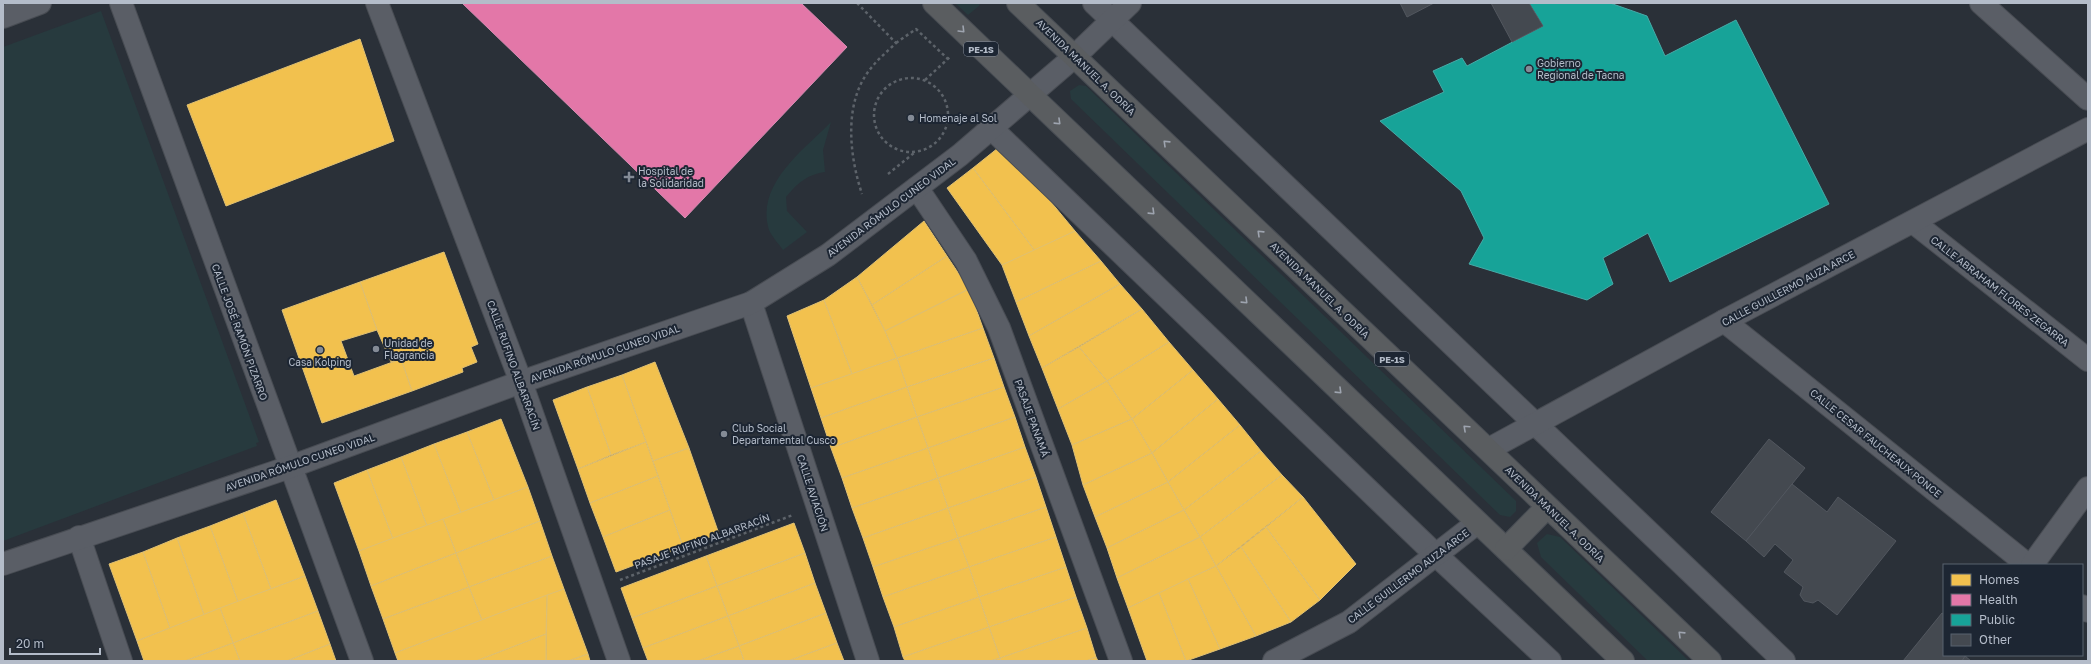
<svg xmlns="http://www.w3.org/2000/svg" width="2091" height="664" font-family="'Golos Text',sans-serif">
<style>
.green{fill:#273a3e}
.homes{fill:#f2c14e;stroke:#dfc073}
.health{fill:#e377a8;stroke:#d58cb2}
.public{fill:#17a398;stroke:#46aaa7}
.building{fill:#444950;stroke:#52575f}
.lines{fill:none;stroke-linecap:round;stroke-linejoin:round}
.minor-casing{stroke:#484c53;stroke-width:24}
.highway-casing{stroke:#474c53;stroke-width:24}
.path{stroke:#5d636a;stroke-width:2.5;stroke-dasharray:3 3;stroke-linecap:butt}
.minor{stroke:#5a5e66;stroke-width:22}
.highway{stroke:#5a5d60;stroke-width:22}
.oneway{stroke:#9ea4af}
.poi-dot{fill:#848b96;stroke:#1d2633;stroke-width:1.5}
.labels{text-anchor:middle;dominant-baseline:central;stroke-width:4;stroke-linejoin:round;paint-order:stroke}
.shield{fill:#1d2633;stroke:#878f9c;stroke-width:1}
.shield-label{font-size:9px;font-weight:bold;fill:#b4bcc9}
.poi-label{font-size:10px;fill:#b4bcc9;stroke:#1d2633;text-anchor:start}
.street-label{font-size:10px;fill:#b4bcc9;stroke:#1d2633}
</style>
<rect width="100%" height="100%" fill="#2a3038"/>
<g class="green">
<path d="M955 3H980L979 6 968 15Z"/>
<path d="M101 11 259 442 256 443 257 446 3 541V47Z"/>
<path d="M1079 85 1086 86 1516 501V511L1510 517 1500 515 1071 99 1070 91Z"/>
<path d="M831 122 823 150 825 172C806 175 798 183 786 197L787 211 807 232 783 250C779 244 772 237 769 230 755 184 804 150 831 122Z"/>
<path d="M1547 534 1560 537 1689 661H1648L1541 557 1537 543Z"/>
</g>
<g class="homes">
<path d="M360 39 394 141 226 206 187 105Z"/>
<path d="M1003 144 1075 231 1035 251 973 168Z"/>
<path d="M973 168 1035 251 1002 265 947 188Z"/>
<path d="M924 221 947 256 872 305 857 277Z"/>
<path d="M1075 231 1101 261 1016 302 1002 265Z"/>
<path d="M444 252 478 344 471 347 477 362 462 368 463 372 412 391 401 359 391 362 377 330 360 282Z"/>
<path d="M947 256 969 289 885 331 872 305Z"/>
<path d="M1101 261 1120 284 1029 336 1016 302Z"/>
<path d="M857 277 885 331 897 358 852 374 824 300Z"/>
<path d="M360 282 377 330 341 341 354 376 401 359 412 391 322 423 282 310Z"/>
<path d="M1120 284 1142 309 1042 368 1029 336Z"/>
<path d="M969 289 983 328 897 358 885 331Z"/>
<path d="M824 300 852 374 811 388 787 316Z"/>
<path d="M1142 309 1169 342 1107 381 1079 347Z"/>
<path d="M983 328 994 358 907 387 897 358Z"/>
<path d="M1169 342 1193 370 1132 419 1107 381Z"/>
<path d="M1079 347 1107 381 1058 409 1042 368Z"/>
<path d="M897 358 907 387 821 418 811 388Z"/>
<path d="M994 358 1004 387 917 417 907 387Z"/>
<path d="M655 362 689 448 653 461 622 375Z"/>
<path d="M1193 370 1218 399 1152 453 1132 419Z"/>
<path d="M622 375 646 442 611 455 587 387Z"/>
<path d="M1107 381 1132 419 1072 445 1058 409Z"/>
<path d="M587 387 611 455 578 469 553 400Z"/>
<path d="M907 387 917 417 831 448 821 418Z"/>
<path d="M1004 387 1015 417 928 448 917 417Z"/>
<path d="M1218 399 1240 425 1168 482 1152 453Z"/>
<path d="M917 417 928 448 842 478 831 448Z"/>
<path d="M1015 417 1025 447 938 478 928 448Z"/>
<path d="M501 419 528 487 494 500 467 432Z"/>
<path d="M1132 419 1152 453 1083 485 1072 445Z"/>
<path d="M1240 425 1261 451 1184 510 1168 482Z"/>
<path d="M467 432 494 500 461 513 434 444Z"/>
<path d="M646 442 658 476 590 503 578 469Z"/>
<path d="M434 444 461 513 427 526 401 457Z"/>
<path d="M1025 447 1036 477 948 508 938 478Z"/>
<path d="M689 448 719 534 683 547 653 461Z"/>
<path d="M928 448 938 478 852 508 842 478Z"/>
<path d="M1261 451 1282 475 1200 537 1184 510Z"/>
<path d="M1152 453 1168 482 1095 517 1083 485Z"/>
<path d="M401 457 427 526 393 539 367 470Z"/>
<path d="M367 470 393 539 359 551 334 483Z"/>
<path d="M1282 475 1303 497 1216 566 1200 537Z"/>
<path d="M658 476 670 510 603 537 590 503Z"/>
<path d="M1036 477 1046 507 958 538 948 508Z"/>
<path d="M938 478 948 508 863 538 852 508Z"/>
<path d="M1168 482 1184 510 1107 548 1095 517Z"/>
<path d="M528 487 540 521 456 553 443 519Z"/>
<path d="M1303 497 1356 564 1320 600 1266 527Z"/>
<path d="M276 500 305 576 271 589 243 513Z"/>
<path d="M1046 507 1056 537 969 567 958 538Z"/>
<path d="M948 508 958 538 873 567 863 538Z"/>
<path d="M670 510 683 547 616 572 603 537Z"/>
<path d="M1184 510 1200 537 1117 578 1107 548Z"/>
<path d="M243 513 271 589 238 602 210 526Z"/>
<path d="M443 519 456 553 371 586 359 551Z"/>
<path d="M540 521 552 556 469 587 456 553Z"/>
<path d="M794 523 805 553 717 586 706 556Z"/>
<path d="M210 526 238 602 204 615 177 538Z"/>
<path d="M1266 527 1320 600 1291 622 1241 547Z"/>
<path d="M1056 537 1066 567 979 597 969 567Z"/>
<path d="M1200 537 1216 566 1128 608 1117 578Z"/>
<path d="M177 538 204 615 170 628 143 552Z"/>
<path d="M958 538 969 567 883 597 873 567Z"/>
<path d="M1241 547 1291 622 1256 636 1216 566Z"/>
<path d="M143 552 170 628 137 641 109 564Z"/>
<path d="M456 553 469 587 383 619 371 586Z"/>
<path d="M805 553 815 583 728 616 717 586Z"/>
<path d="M552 556 564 589 482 620 469 587Z"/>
<path d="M706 556 717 586 632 618 621 588Z"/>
<path d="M1216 566 1256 636 1220 649 1188 579Z"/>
<path d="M969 567 979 597 894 627 883 597Z"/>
<path d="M1066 567 1076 597 989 627 979 597Z"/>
<path d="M305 576 318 611 233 643 220 608Z"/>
<path d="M1188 579 1220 649 1186 661 1159 593Z"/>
<path d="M815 583 826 613 739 646 728 616Z"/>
<path d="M717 586 728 616 643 648 632 618Z"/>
<path d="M469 587 482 620 395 653 383 619Z"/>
<path d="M564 589 588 654 568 661H546L547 595Z"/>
<path d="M1159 593 1186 661H1147L1128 608Z"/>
<path d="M547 595 546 634 476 661H398L395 653Z"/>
<path d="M979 597 989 627 903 657 894 627Z"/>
<path d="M1076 597 1087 628 1000 658 989 627Z"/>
<path d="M220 608 233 643 185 661H144L137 641Z"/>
<path d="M318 611 330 644 287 661H240L233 643Z"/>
<path d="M826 613 837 643 788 661H744L739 646Z"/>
<path d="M728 616 739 646 698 661H648L643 648Z"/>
<path d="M989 627 1000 658 990 661H905L903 657Z"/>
<path d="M1087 628 1096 657 1086 661H1001L1000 658Z"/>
<path d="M546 634V661H476Z"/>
<path d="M233 643 240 661H185Z"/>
<path d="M837 643 844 661H788Z"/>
<path d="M330 644 336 661H287Z"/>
<path d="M739 646 744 661H698Z"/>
<path d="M588 654 590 661H568Z"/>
<path d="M1096 657 1098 661H1086Z"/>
<path d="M1000 658 1001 661H990Z"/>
</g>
<path class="health" d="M462 3H801L847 47 685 218Z"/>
<path class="public" d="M1529 3H1610L1647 16 1665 56 1736 20 1829 204 1670 282 1648 233 1603 258 1613 284 1587 300 1469 264 1484 238 1461 191 1380 121 1444 92 1433 71 1462 58 1467 66 1543 26Z"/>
<g class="building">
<path d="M1400 3H1434L1407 17Z"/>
<path d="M1491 3H1529L1543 26 1512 42Z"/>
<path d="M1769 439 1805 468 1746 541 1711 512Z"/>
<path d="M1792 484 1827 512 1838 497 1896 541 1837 615 1818 600 1813 603 1804 601 1800 595 1803 587 1784 572 1793 560 1775 544 1764 557 1746 541Z"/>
<path d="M1942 613 1944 614V655H1967L1962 661H1903Z"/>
<path d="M1965 656 1971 661H1962Z"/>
</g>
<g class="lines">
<defs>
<g id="minor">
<path d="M121 3 362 661"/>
<path d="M377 3 521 382 619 661"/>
<path d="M1094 3 1784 661"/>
<path d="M1981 3 2088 99"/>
<path d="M3 17 40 3"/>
<path d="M991 128 1436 555 1550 661"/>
<path d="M917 188 966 261 999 328 1121 661"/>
<path d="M1913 222 2088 360"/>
<path d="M751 303 868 661"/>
<path d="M1724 321 2028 565"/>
<path d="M1489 449 1724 321 2088 129"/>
<path d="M79 537 121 661"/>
<path d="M3 564 290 467 521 382 751 303 828 255 960 155 1074 57 1130 3"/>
<path d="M2032 565 2088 488"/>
<path d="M2082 606 2088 611"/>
<path d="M1274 661 1349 622 1477 523"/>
</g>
<g id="highway">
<path d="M934 3 1623 661"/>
<path d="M1018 3 1710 661"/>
<path d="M1506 549 1547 507"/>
</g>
</defs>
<use href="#minor" class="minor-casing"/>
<use href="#highway" class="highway-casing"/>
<g class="path">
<path d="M857 3 896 43C888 51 879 58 872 67 843 100 849 155 862 194"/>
<path d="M896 43 916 29 948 59"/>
<circle cx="911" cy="115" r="37"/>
<path d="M925 80 951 56"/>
<path d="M888 174 914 153"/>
<path d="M620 580 793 515"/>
</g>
<use href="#minor" class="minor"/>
<use href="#highway" class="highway"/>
</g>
<defs><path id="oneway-chevron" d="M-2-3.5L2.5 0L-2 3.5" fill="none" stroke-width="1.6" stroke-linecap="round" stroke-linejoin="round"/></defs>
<g class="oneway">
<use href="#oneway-chevron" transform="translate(962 30) rotate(45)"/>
<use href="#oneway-chevron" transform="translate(1058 122) rotate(44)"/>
<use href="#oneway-chevron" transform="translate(1166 143) rotate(-136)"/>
<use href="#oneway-chevron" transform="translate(1152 212) rotate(44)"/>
<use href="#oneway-chevron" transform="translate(1260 233) rotate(-136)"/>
<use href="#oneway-chevron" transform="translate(1245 301) rotate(44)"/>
<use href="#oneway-chevron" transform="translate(1339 391) rotate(44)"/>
<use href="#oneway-chevron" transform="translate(1466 428) rotate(-137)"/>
<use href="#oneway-chevron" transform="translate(1681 634) rotate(-136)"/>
</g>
<g class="poi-dot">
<circle cx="1529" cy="69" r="4"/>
<circle cx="911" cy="118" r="4"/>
<path d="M627 171h4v4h4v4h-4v4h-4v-4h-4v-4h4z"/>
<circle cx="376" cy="349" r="4"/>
<circle cx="320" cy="350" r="4"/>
<circle cx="724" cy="434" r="4"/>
</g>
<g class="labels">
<g class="shield">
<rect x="964" y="42" width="34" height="14" rx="3"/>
<rect x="1375" y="352" width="34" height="14" rx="3"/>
</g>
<g class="shield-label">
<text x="981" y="49">PE-1S</text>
<text x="1392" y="359">PE-1S</text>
</g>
<g class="poi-label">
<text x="1537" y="63">Gobierno<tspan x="1537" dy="12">Regional de Tacna</tspan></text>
<text x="919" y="118">Homenaje al Sol</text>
<text x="638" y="171">Hospital de<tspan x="638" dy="12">la Solidaridad</tspan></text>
<text x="384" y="343">Unidad de<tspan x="384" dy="12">Flagrancia</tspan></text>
<text x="320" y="362" text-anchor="middle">Casa Kolping</text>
<text x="732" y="428">Club Social<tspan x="732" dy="12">Departamental Cusco</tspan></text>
</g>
<g class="street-label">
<text transform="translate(1086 67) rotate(44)">AVENIDA MANUEL A. ODRÍA</text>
<text transform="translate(891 207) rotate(-37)">AVENIDA RÓMULO CUNEO VIDAL</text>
<text transform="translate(1788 288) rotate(-28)">CALLE GUILLERMO AUZA ARCE</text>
<text transform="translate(1320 290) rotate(44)">AVENIDA MANUEL A. ODRÍA</text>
<text transform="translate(2000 291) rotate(38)">CALLE ABRAHAM FLORES ZEGARRA</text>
<text transform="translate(240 332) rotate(70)">CALLE JOSÉ RAMÓN PIZARRO</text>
<text transform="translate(605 353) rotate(-19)">AVENIDA RÓMULO CUNEO VIDAL</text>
<text transform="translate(514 365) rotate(70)">CALLE RUFINO ALBARRACÍN</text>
<text transform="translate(1032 418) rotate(70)">PASAJE PANAMÁ</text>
<text transform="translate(1876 443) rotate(39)">CALLE CESAR FAUCHEAUX PONCE</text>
<text transform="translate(300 462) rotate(-19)">AVENIDA RÓMULO CUNEO VIDAL</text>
<text transform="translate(813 493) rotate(72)">CALLE AVIACIÓN</text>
<text transform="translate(1555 514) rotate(44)">AVENIDA MANUEL A. ODRÍA</text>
<text transform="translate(702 541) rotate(-20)">PASAJE RUFINO ALBARRACÍN</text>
<text transform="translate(1408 576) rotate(-37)">CALLE GUILLERMO AUZA ARCE</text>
</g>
</g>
<rect width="2091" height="664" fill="none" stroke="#b4bcc9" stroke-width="8"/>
<rect x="1943" y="564" width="140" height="92" fill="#1d2633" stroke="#59626f"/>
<rect x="1951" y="574" width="20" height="12" fill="#f2c14e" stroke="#59626f"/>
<text x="1979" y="584" font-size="12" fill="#b4bcc9">Homes</text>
<rect x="1951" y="594" width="20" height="12" fill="#e377a8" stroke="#59626f"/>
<text x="1979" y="604" font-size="12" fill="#b4bcc9">Health</text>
<rect x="1951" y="614" width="20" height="12" fill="#17a398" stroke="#59626f"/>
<text x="1979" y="624" font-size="12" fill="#b4bcc9">Public</text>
<rect x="1951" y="634" width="20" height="12" fill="#444950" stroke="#59626f"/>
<text x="1979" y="644" font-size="12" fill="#b4bcc9">Other</text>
<path d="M10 648v6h90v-6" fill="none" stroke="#b4bcc9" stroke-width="2"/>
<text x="16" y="648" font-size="12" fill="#b4bcc9" stroke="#1d2633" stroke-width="3" paint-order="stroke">20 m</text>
</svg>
